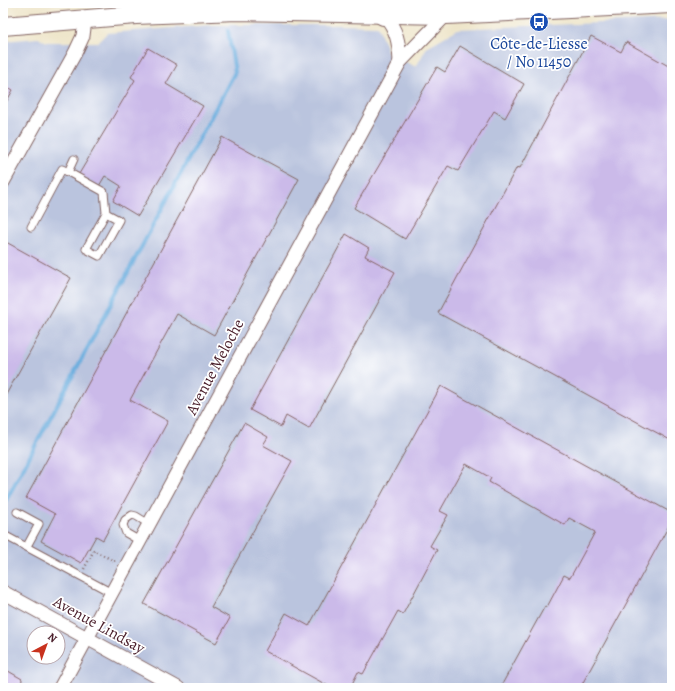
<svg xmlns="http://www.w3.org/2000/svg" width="675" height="691" font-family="Alegreya,serif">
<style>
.industrial{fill:#bac4de;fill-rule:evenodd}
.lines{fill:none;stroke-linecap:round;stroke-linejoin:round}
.stream{stroke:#68acdd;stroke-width:4}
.building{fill:#cbbae9}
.lane-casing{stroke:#836462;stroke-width:9}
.street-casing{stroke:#836462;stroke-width:15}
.secondary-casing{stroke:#836462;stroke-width:20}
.highway-casing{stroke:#836462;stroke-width:24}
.path{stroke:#836462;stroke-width:2.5;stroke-dasharray:1 3;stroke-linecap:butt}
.lane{stroke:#fff;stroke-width:7}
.street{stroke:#fff;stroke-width:13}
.secondary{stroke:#fff;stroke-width:18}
.highway{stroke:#fff;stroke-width:22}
.labels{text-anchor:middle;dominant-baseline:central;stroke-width:3.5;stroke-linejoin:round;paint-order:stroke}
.transit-label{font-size:16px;fill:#164399;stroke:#fff}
.street-label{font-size:16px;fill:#4a1f2b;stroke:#fff}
</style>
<rect width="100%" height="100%" fill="#fff"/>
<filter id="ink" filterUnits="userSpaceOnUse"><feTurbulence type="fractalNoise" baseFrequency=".025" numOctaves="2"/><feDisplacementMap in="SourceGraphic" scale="8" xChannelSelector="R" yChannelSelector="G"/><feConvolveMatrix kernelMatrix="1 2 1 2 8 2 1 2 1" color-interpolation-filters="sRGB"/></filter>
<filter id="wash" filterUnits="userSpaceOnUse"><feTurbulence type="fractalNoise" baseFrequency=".012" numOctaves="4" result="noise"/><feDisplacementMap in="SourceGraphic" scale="16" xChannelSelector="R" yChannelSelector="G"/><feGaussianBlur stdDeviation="0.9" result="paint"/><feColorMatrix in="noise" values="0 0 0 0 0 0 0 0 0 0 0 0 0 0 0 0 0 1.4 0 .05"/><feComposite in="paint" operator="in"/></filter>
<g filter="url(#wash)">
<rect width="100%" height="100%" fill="#eee5c9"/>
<path class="industrial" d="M672 20V688H3V41L38 38 47 42H98L107 33 213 25H340L378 26 388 53 416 67 427 47 458 29ZM34 633H58V657H34Z"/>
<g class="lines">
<path class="stream" d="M3 506 235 72 228 31"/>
</g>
<g id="blocks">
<g class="building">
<path d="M591 36 621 52 626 42 672 68V441L438 313 517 167 520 168Z"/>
<path d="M460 46 524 84 505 118 494 111 458 171 448 166 405 239 354 208 437 67 445 72Z"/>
<path d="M148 48 177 65 166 84 203 106 138 216 113 201 121 186 105 176 99 186 79 174 135 80 131 77Z"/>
<path d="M3 84 13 90 3 108Z"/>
<path d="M222 137 299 179 214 335 177 314 130 400 168 421 103 540 96 536 81 563 41 541 55 514 26 498Z"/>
<path d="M346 234 369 248 365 256 395 272 309 429 286 416 281 427 250 410Z"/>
<path d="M6 242 71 278 3 400V247Z"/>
<path d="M441 386 672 513V520L580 688H500L545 606 547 607 564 575 570 578 595 532 569 518 565 525 489 482 491 478 466 464 440 511 448 515 430 546 437 550 403 614 398 611 363 674 358 672 350 688H332L265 651 286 613 309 626Z"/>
<path d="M244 423 268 437 263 445 292 461 211 607 230 618 216 643 144 604Z"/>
<path d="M3 668 22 679 21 688H3Z"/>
</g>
</g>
</g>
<g filter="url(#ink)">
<use href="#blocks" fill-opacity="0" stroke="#836462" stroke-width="1"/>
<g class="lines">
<defs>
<g id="lane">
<path d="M74 159 68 172 104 192 106 213 86 249 99 256 119 220 106 213"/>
<path d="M31 227 62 169 68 172"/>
<path d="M17 512 39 524 27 546"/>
<path d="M4 535 112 593"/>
<path d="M140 541 126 533 123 525 125 520 132 515 136 516 149 524"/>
</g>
<g id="street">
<path d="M384 14C397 31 399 41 400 62"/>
<path d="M3 182 75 53 83 36 85 20"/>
<path d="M3 592 178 688"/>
<path d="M60 688 400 62 446 15"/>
</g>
<path id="secondary" d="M3 26 136 15 237 11 446 15 672 4"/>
<path id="highway" d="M384 14 418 3"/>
</defs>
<use href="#lane" class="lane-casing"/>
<use href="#street" class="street-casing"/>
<use href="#secondary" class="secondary-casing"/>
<use href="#highway" class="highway-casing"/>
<g class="path">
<path d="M89 548 114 561V562"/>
<path d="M84 569 94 550"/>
</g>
<use href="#lane" class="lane"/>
<use href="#street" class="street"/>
<use href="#secondary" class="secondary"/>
<use href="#highway" class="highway"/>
</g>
</g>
<defs>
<symbol id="bus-disc" viewBox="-11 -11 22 22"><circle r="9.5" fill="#1a4fb4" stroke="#fff"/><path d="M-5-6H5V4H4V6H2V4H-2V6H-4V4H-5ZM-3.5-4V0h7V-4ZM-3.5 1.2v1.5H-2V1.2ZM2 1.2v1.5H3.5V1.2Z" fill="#fff"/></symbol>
</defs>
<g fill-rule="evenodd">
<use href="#bus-disc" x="528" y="11" width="22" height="22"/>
</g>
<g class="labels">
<g class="transit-label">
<text x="539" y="44">Côte-de-Liesse<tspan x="539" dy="18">/ No 11450</tspan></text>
</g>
<g class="street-label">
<text transform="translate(215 367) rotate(-62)">Avenue Meloche</text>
<text transform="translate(99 625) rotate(29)">Avenue Lindsay</text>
</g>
</g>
<rect width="675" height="691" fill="none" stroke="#fff" stroke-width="16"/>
<g transform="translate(46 645) rotate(41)"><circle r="19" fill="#ffffff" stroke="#b7a5aa"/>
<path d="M0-3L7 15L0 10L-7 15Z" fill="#c8321e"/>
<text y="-6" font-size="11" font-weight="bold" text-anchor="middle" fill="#4a1f2b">N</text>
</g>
</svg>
